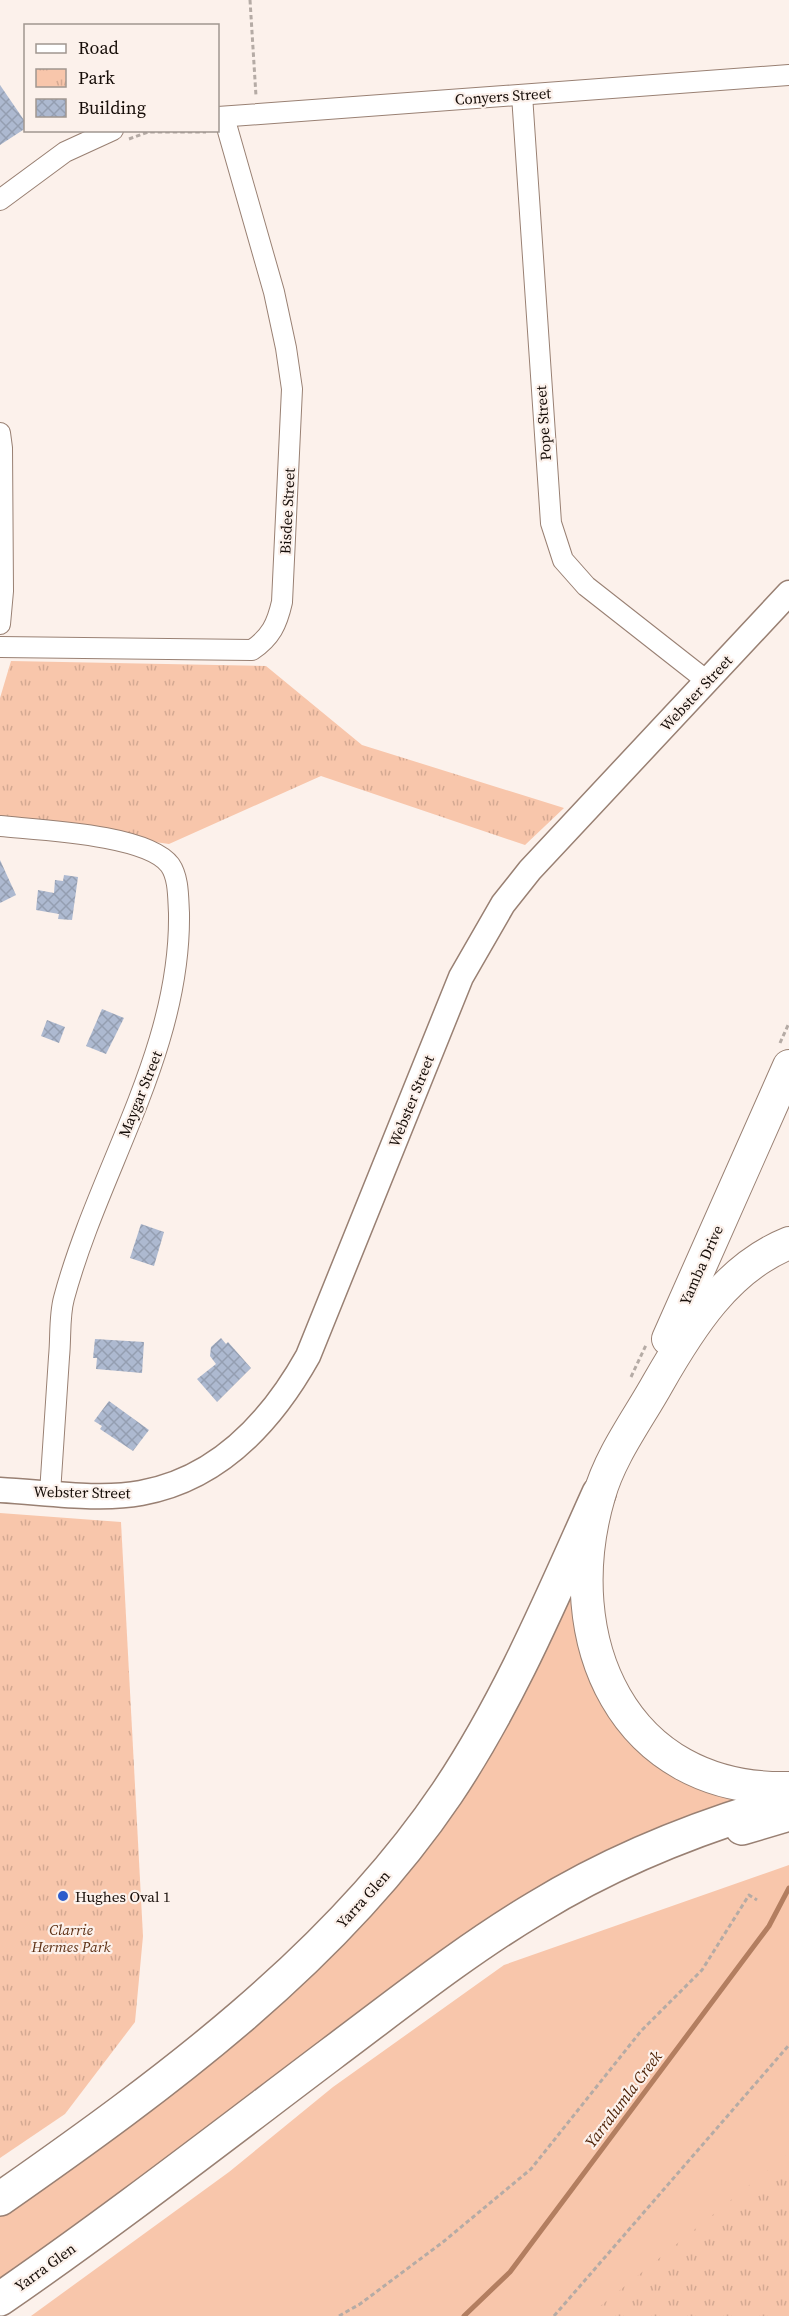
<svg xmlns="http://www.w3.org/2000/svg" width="789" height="2316" font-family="'Source Serif 4',serif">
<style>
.grass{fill:#f8c6ab}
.park{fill:url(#park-tufts)}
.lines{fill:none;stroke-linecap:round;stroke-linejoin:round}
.stream{stroke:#b37e60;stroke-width:5}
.building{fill:url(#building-cross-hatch)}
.minor-casing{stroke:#998073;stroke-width:22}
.tertiary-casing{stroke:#998073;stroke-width:27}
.primary-casing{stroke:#998073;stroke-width:34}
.motorway-casing{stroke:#998073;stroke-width:36}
.path{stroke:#b5aba5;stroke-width:3;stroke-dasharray:4.5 3;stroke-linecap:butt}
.minor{stroke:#fff;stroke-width:20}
.tertiary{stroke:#fff;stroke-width:24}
.primary{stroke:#fff;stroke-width:32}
.motorway{stroke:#fff;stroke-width:33}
.poi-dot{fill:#2c5ccb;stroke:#fcf1eb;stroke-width:2}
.labels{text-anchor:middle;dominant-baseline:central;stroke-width:4.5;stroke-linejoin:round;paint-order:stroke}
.street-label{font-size:15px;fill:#160d08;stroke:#fcf1eb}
.poi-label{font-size:15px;fill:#160d08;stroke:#fcf1eb;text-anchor:start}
.park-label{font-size:15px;font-style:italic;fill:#5d2f13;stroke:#fcf1eb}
.water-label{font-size:16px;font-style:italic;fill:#491d00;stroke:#fcf1eb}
</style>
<defs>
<pattern id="park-tufts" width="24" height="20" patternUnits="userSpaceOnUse" patternTransform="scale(1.5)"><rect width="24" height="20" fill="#f8c6ab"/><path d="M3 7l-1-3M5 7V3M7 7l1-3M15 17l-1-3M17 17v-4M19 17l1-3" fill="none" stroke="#d4a992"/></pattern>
<pattern id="building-cross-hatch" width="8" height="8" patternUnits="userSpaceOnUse" patternTransform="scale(1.5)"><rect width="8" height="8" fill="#adb9d0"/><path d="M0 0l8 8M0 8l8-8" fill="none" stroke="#949eb1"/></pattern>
</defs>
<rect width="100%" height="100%" fill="#fcf1eb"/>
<g class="grass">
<path d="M579 1566 604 1686 748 1799 673 1830 0 2289V2212L307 1973Z"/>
<path d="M789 1865V2316H31L229 2172 333 2087 504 1965Z"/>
</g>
<g class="park">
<path d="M11 661 266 666 362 745 564 808 525 845 321 776 169 844 0 820V698Z"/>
<path d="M0 1513 121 1522 143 1936 135 2022 65 2114 0 2158Z"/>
<path d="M789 2153V2316H588Z"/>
</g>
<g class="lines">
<path class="stream" d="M464 2316 510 2272 769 1926 789 1888"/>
</g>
<g class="building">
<path d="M0 85 26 123V128L0 145Z"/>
<path d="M0 860 16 895 0 903Z"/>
<path d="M64 875 78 877 72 920 58 919 59 914 36 910 38 890 54 893 55 880 63 881Z"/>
<path d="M102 1009 124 1018 106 1054 86 1046Z"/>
<path d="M47 1020 65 1027 59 1043 41 1036Z"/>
<path d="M141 1224 164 1232 154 1266 130 1258Z"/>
<path d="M221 1338 226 1344 228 1342 251 1368 217 1402 197 1379 216 1364 210 1356 211 1347Z"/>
<path d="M95 1339 144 1342 142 1373 96 1369 97 1358H93Z"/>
<path d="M109 1401 149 1430 133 1451 100 1429 102 1426 94 1421Z"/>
</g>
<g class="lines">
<defs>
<g id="minor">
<path d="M522 95 551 523 563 560 586 586 707 681"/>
<path d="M218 117 789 75"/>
<path d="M0 200 65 152 113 130"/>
<path d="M0 433 2 448 3 591 0 624"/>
<path d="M0 647 252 650C271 637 277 624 282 602L292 389 286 348 274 292 224 117"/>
<path d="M0 826C38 830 147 834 170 865 179 878 178 898 179 913 181 1051 99 1168 64 1298 59 1316 61 1338 59 1357 56 1402 53 1448 50 1493"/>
</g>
<path id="tertiary" d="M0 1490C43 1492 99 1501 141 1493 219 1479 271 1422 308 1356L461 977 503 904 530 870 789 593"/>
<g id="primary">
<path d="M789 1243C727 1268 690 1327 658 1383 638 1419 610 1456 599 1496 557 1639 622 1792 789 1788"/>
<path d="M668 1339 789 1066"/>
</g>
<g id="motorway">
<path d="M742 1828 789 1814"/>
<path d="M0 2199C163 2085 335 1959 447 1793 510 1699 553 1595 599 1493"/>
<path d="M0 2299C113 2221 221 2137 331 2054 398 2004 464 1951 536 1908 606 1865 683 1833 761 1809"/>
</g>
</defs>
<use href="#minor" class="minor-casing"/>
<use href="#tertiary" class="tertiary-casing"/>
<use href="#primary" class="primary-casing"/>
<use href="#motorway" class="motorway-casing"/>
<g class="path">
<path d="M250 0 256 96"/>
<path d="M129 139 148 132H206"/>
<path d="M780 1043 789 1023"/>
<path d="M631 1377 646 1345"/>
<path d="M339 2316 360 2304 443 2242 531 2169 641 2031 702 1970 749 1895 757 1900"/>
<path d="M554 2316 789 2045"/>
</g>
<use href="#minor" class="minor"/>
<use href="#tertiary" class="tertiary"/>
<use href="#primary" class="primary"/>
<use href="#motorway" class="motorway"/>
</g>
<circle class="poi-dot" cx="63" cy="1896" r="6"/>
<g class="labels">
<g class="street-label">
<text transform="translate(503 96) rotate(-4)">Conyers Street</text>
<text transform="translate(543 423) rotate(-94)">Pope Street</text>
<text transform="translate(287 511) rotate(-87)">Bisdee Street</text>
<text transform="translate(696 693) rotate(-47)">Webster Street</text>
<text transform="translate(140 1094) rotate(-68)">Maygar Street</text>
<text transform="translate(411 1101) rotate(-68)">Webster Street</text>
<text transform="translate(701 1265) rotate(-66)">Yamba Drive</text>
<text transform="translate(82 1492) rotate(1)">Webster Street</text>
<text transform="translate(363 1899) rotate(-48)">Yarra Glen</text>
<text transform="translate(45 2267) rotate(-36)">Yarra Glen</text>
</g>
<g class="poi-label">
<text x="75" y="1896">Hughes Oval 1</text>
</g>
<g class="park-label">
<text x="71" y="1929">Clarrie<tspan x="71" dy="17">Hermes Park</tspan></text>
</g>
<g class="water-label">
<text transform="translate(623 2099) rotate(-53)">Yarralumla Creek</text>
</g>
</g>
<rect x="24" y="24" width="195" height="108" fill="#fcf1eb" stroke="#a09690" stroke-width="1.5"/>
<rect x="36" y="44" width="30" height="9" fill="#ffffff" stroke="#a09690" stroke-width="1.5"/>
<text x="78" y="54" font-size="18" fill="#160d08">Road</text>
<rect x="36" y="69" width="30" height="18" fill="url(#park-tufts)" stroke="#a09690" stroke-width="1.5"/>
<text x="78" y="84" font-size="18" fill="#160d08">Park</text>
<rect x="36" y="99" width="30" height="18" fill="url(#building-cross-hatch)" stroke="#a09690" stroke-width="1.5"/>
<text x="78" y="114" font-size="18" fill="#160d08">Building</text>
</svg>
